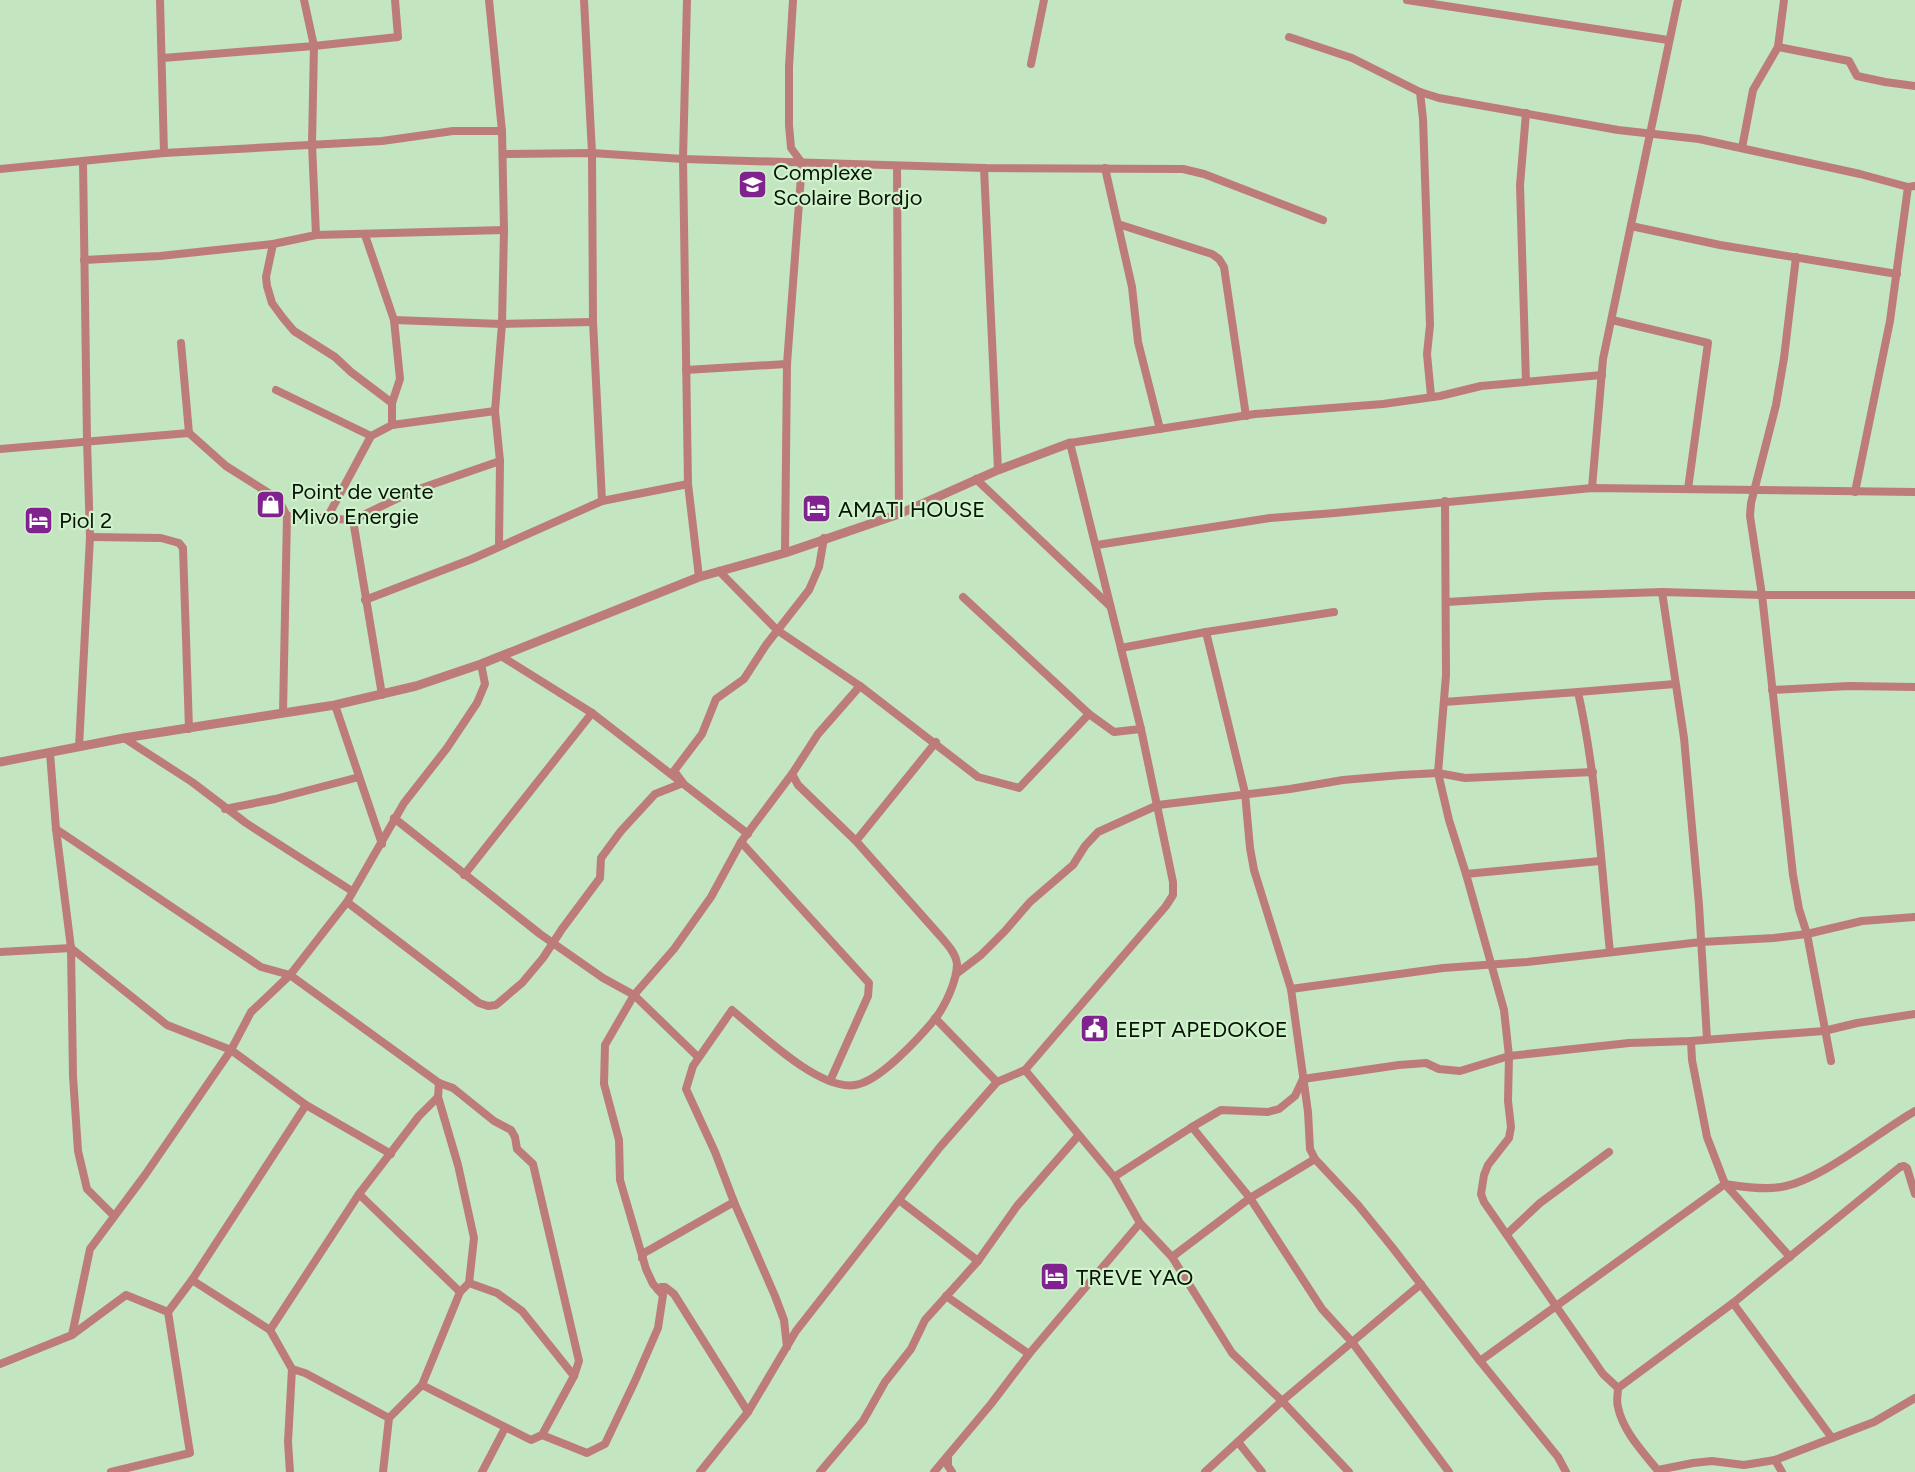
<svg xmlns="http://www.w3.org/2000/svg" width="1915" height="1472" font-family="Figtree,sans-serif">
<style>
.lines{fill:none;stroke-linecap:round;stroke-linejoin:round}
.minor{stroke:#bd7c79;stroke-width:8}
.tertiary{stroke:#bd7c79;stroke-width:9}
.labels{text-anchor:middle;dominant-baseline:central;stroke-width:4.5;stroke-linejoin:round;paint-order:stroke}
.poi-label{font-size:22px;fill:#071206;stroke:#d0f3cc;text-anchor:start}
</style>
<rect width="100%" height="100%" fill="#c3e5bf"/>
<g class="lines">
<g class="minor">
<path d="M160 0 164 153"/>
<path d="M304 0 314 46 312 144 316 235"/>
<path d="M489 0 502 131 504 230 502 324 495 411 500 461 499 546"/>
<path d="M584 0 592 153 593 322 602 501"/>
<path d="M687 0 683 159 688 484 699 577"/>
<path d="M1407 0 1668 40"/>
<path d="M1289 37 1352 58 1420 92 1439 98 1618 130 1699 139 1860 174 1908 187 1915 186"/>
<path d="M1778 47 1849 61 1857 76 1885 82 1915 86"/>
<path d="M163 58 314 46 398 37 395 0"/>
<path d="M1031 64 1044 0"/>
<path d="M1420 92 1423 119 1430 325 1427 354 1431 396"/>
<path d="M1526 113 1520 185 1526 382"/>
<path d="M1742 148 1753 90 1778 47 1784 0"/>
<path d="M503 154 592 153 683 159 984 168 1183 169 1204 174 1323 220"/>
<path d="M897 166 899 514"/>
<path d="M984 168 998 470"/>
<path d="M1105 168 1132 287 1138 342 1160 429"/>
<path d="M0 169 164 153 382 141 453 131H502"/>
<path d="M1118 224 1212 254 1219 259 1224 267 1246 416"/>
<path d="M1631 226 1720 245 1897 274"/>
<path d="M365 235 394 320 400 379 392 403V425"/>
<path d="M273 244 266 277 267 286 272 303 283 318 294 331 335 357 351 372 392 403"/>
<path d="M1796 257 1784 358 1776 405 1751 503 1750 516 1762 595 1793 875 1799 909 1807 934 1831 1061"/>
<path d="M84 260 160 256 273 244 316 235 504 230"/>
<path d="M394 320 502 324 593 322"/>
<path d="M1612 320 1708 343 1688 489"/>
<path d="M181 343 189 433"/>
<path d="M686 370 787 364"/>
<path d="M276 390 371 436"/>
<path d="M0 449 189 433 226 466 278 499 287 516 353 520 413 491 500 461"/>
<path d="M976 479 1110 606"/>
<path d="M1592 488 1603 359 1678 0"/>
<path d="M1855 492 1890 321 1908 187"/>
<path d="M1445 501 1446 675 1438 773 1449 820 1466 874 1504 1010 1509 1056 1508 1101 1511 1127 1509 1138 1488 1165 1484 1175 1481 1194 1484 1202 1603 1374 1618 1388C1618 1394 1616 1401 1618 1407 1623 1432 1644 1453 1659 1472"/>
<path d="M327 518 371 436 392 425 495 411"/>
<path d="M353 520 382 695"/>
<path d="M90 537 161 538 179 543 183 548 189 729"/>
<path d="M1097 545 1270 518 1335 513 1592 488 1915 492"/>
<path d="M785 553 787 364 802 163 791 148 789 125V67L793 0"/>
<path d="M719 571 777 630 860 686 978 777 1019 788 1089 714"/>
<path d="M1662 592 1684 738 1699 905 1707 1039"/>
<path d="M963 597 1089 714 1114 732 1141 729"/>
<path d="M365 600 472 559 602 501 688 484"/>
<path d="M1447 602 1545 596 1662 592 1762 595H1915"/>
<path d="M1206 632 1245 793 1250 848 1254 870 1291 989 1308 1112 1310 1149 1315 1159 1358 1205 1392 1247 1480 1361 1558 1457 1566 1472"/>
<path d="M1121 648 1206 632 1334 612"/>
<path d="M501 656 592 713"/>
<path d="M1772 690 1849 686 1915 687"/>
<path d="M1578 692 1675 684"/>
<path d="M1444 702 1578 692C1597 777 1601 865 1610 952"/>
<path d="M335 705 382 844"/>
<path d="M283 713 287 516"/>
<path d="M124 738 192 782 246 823 352 891"/>
<path d="M79 747 90 537 87 440 83 161"/>
<path d="M50 753 56 829 71 948 73 1076 78 1151 87 1189 114 1216"/>
<path d="M225 809 275 799 359 777"/>
<path d="M394 818 540 934 603 978 634 995 698 1057"/>
<path d="M56 829 261 967 290 975 439 1083 453 1088 494 1121 511 1130 515 1137 517 1149 533 1164 579 1361 574 1376 542 1435 531 1440 422 1385"/>
<path d="M856 841 936 742"/>
<path d="M741 842 869 983 868 996 830 1081"/>
<path d="M1466 874 1600 861"/>
<path d="M464 875 592 713 748 834"/>
<path d="M347 902 479 1003 488 1006 496 1005 522 983 543 958 562 929 600 878 601 858 621 831 655 794 683 783 674 771 702 734 716 699 744 679 766 645 809 590 819 567 824 538"/>
<path d="M0 952 71 948 167 1025 231 1050 306 1105 391 1154"/>
<path d="M956 974 981 955 1005 931 1030 902 1073 865 1085 846 1098 832 1158 805 1290 789 1343 780 1401 775 1438 773 1465 778 1593 772"/>
<path d="M1291 989 1443 968 1527 962 1701 942 1774 938 1807 934 1862 921 1915 917"/>
<path d="M935 1018 997 1082"/>
<path d="M1691 1041 1692 1060 1707 1137 1725 1184 1790 1257"/>
<path d="M1025 1070 1114 1177 1140 1223 1172 1257 1232 1353 1282 1401 1349 1472"/>
<path d="M438 1097 458 1165 474 1238 469 1283"/>
<path d="M1192 1127 1221 1110 1268 1112 1279 1109 1295 1096 1303 1079 1399 1065 1426 1063 1439 1069 1460 1071 1509 1056 1629 1043 1691 1041 1824 1031 1857 1023 1915 1014"/>
<path d="M1114 1177 1192 1127 1250 1198 1322 1309 1352 1342 1449 1472"/>
<path d="M359 1194 460 1292"/>
<path d="M899 1200 978 1261"/>
<path d="M1507 1234 1540 1203 1609 1152"/>
<path d="M1172 1257 1250 1198 1315 1159"/>
<path d="M642 1258 644 1253 734 1202"/>
<path d="M192 1280 270 1330 292 1369 288 1442 290 1472"/>
<path d="M662 1294 658 1290 661 1287H665L674 1294 748 1412"/>
<path d="M946 1296 1029 1354"/>
<path d="M1733 1303 1832 1438"/>
<path d="M168 1312 192 1280 306 1105"/>
<path d="M270 1330 359 1194 419 1116 438 1097 439 1083"/>
<path d="M72 1335 126 1295 168 1312 190 1453 111 1472"/>
<path d="M787 1347 784 1320 775 1296 734 1202 715 1152 686 1089 693 1066 732 1010C759 1032 819 1091 855 1085 879 1082 919 1038 935 1019 945 1006 957 981 957 964 956 954 948 945 941 937L856 841 798 785 792 774"/>
<path d="M1480 1361 1725 1184C1743 1187 1763 1190 1781 1187 1822 1180 1877 1133 1915 1111"/>
<path d="M0 1364 72 1335 90 1249 145 1175 231 1050 251 1012 290 975 347 902 404 803 447 748 477 703 485 684 481 664"/>
<path d="M292 1369 305 1373 389 1418 422 1385 460 1292 469 1283 497 1293 522 1311 574 1376"/>
<path d="M1618 1388 1733 1303 1900 1167 1904 1166 1907 1168 1915 1194"/>
<path d="M542 1435 587 1453 605 1444 635 1381 658 1328 663 1295 653 1284 646 1269 620 1180 619 1140 604 1084 605 1045 634 995 674 949 711 897 741 842 792 774 818 734 860 686"/>
<path d="M1238 1442 1262 1472"/>
<path d="M948 1458V1466L952 1472"/>
<path d="M1775 1460 1782 1472"/>
<path d="M1658 1470 1693 1463 1712 1461 1744 1465 1775 1460 1874 1422 1915 1398"/>
<path d="M383 1472 389 1418"/>
<path d="M482 1472 505 1428"/>
<path d="M700 1472 748 1412 796 1331 940 1147 997 1082 1025 1070 1166 906 1173 895V882L1141 729 1070 443 1255 414 1383 404 1440 396 1481 386 1602 375"/>
<path d="M820 1472 863 1421 885 1382 911 1349 925 1320 978 1261 1017 1206 1078 1136"/>
<path d="M934 1472 991 1404 1029 1354 1140 1223"/>
<path d="M1205 1472 1282 1401 1421 1284"/>
</g>
<path class="tertiary" d="M0 762 124 738 335 705 416 686 481 664 699 577 785 553 899 514 998 470 1070 443"/>
</g>
<defs>
<symbol id="school-square" viewBox="-11 -11 22 22"><rect x="-9" y="-9" width="18" height="18" rx="4" fill="#81238f" stroke="#d0f3cc"/><path d="M0-5L7-2L0 1L-7-2ZM-4 1L0 2.5L4 1V4Q0 6-4 4Z" fill="#fff"/></symbol>
<symbol id="shop-square" viewBox="-11 -11 22 22"><rect x="-9" y="-9" width="18" height="18" rx="4" fill="#81238f" stroke="#d0f3cc"/><path d="M-5-2.5h2.3a2.7 3.5 0 0 1 5.4 0H5L5.5 6h-11ZM-1.5-2.5h3a1.5 2.3 0 0 0-3 0Z" fill="#fff"/></symbol>
<symbol id="hotel-square" viewBox="-11 -11 22 22"><rect x="-9" y="-9" width="18" height="18" rx="4" fill="#81238f" stroke="#d0f3cc"/><path d="M-6-4.5h1.5V1H6V5H4.5V3h-9V5H-6ZM-4 0a1.8 1.8 0 1 1 3.6 0ZM.5 0V-2.5h3Q6-2.5 6 0Z" fill="#fff"/></symbol>
<symbol id="civic-square" viewBox="-11 -11 22 22"><rect x="-9" y="-9" width="18" height="18" rx="4" fill="#81238f" stroke="#d0f3cc"/><path d="M-.6-6.5H3V-4.5H.6V-3L4-1V1h2V6H-6V1h2V-1L-.6-3ZM-1.2 2.5V6h2.4V2.5Z" fill="#fff"/></symbol>
</defs>
<g fill-rule="evenodd">
<use href="#school-square" x="736" y="168" width="33" height="33"/>
<use href="#shop-square" x="254" y="488" width="33" height="33"/>
<use href="#hotel-square" x="800" y="492" width="33" height="33"/>
<use href="#hotel-square" x="22" y="504" width="33" height="33"/>
<use href="#civic-square" x="1078" y="1012" width="33" height="33"/>
<use href="#hotel-square" x="1038" y="1260" width="33" height="33"/>
</g>
<g class="labels">
<g class="poi-label">
<text x="773" y="172">Complexe<tspan x="773" dy="25">Scolaire Bordjo</tspan></text>
<text x="291" y="491">Point de vente<tspan x="291" dy="25">Mivo Energie</tspan></text>
<text x="838" y="509">AMATI HOUSE</text>
<text x="59" y="520">Piol 2</text>
<text x="1115" y="1029">EEPT APEDOKOE</text>
<text x="1076" y="1277">TREVE YAO</text>
</g>
</g>
</svg>
